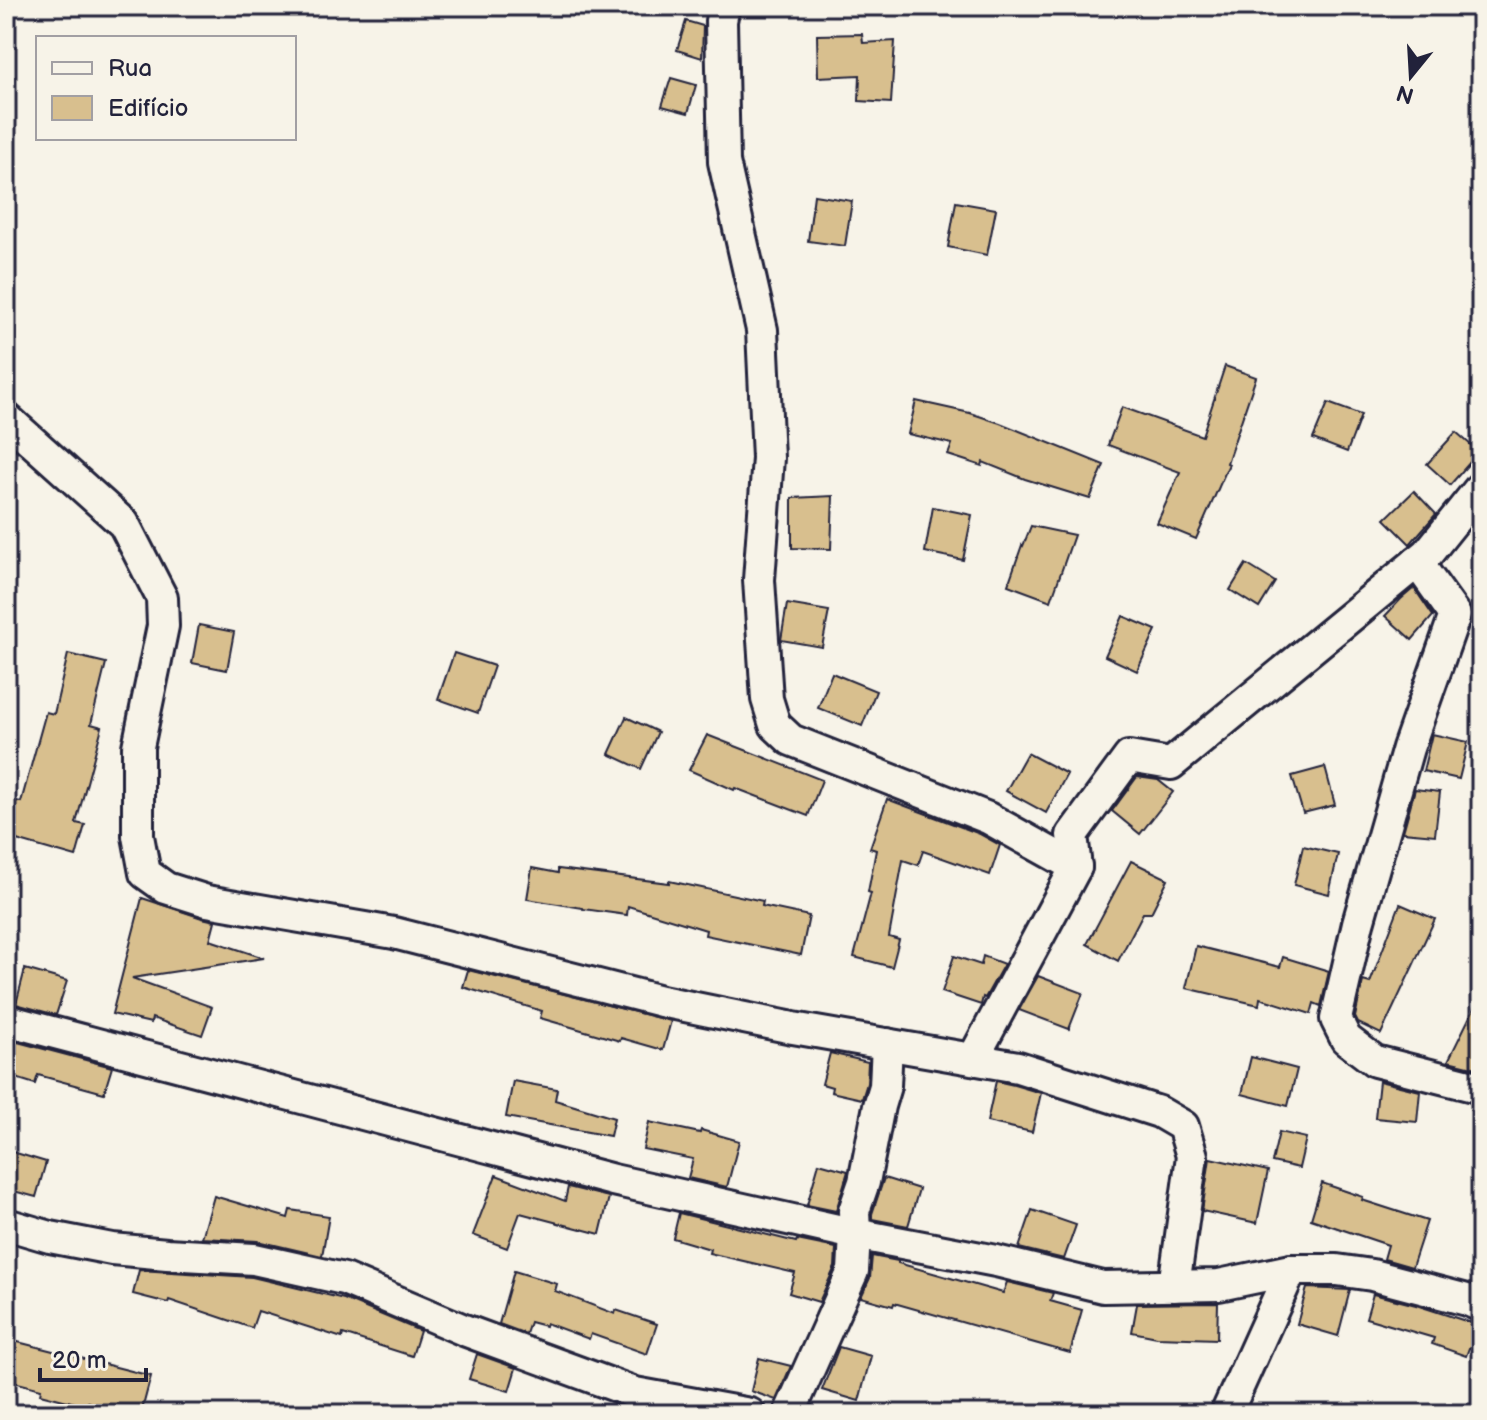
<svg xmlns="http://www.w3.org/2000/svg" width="1487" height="1420" font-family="'Balsamiq Sans',sans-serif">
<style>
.building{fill:#d8bf8e;stroke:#22223b;stroke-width:2}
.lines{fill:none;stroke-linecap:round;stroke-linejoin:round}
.minor-casing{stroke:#22223b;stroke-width:36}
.minor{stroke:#f7f3e8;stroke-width:30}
</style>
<rect width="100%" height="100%" fill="#f7f3e8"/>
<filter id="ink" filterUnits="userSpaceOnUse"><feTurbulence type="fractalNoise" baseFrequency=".0125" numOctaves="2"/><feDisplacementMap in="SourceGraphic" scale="16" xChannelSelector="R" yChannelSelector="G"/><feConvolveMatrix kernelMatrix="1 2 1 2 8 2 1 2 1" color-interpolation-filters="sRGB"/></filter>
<g filter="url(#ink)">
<g class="building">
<path d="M686 21 703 26 702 58 677 50Z"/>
<path d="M862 34 863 43 895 41 891 103 859 101 860 75 818 77 817 35Z"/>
<path d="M671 78 696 85 688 113 662 106Z"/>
<path d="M814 195 852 201 845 246 808 241Z"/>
<path d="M956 202 996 209 987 255 948 247Z"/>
<path d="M1225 366 1256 377 1227 463 1229 464 1196 539 1157 523 1180 472 1108 445 1122 407 1202 436Z"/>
<path d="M916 401 970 413 1000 423 1104 465 1090 499 1025 479 983 462 982 466 948 455 952 444 908 434Z"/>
<path d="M1328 403 1361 415 1347 452 1313 439Z"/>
<path d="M1456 432 1479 452 1450 485 1427 464Z"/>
<path d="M1414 491 1436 514 1410 544 1385 519Z"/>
<path d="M833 496 831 549 792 548V498Z"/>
<path d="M933 507 972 515 963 560 925 552Z"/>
<path d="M1031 526 1074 535 1051 601 1008 585 1022 545 1023 546Z"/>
<path d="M1246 564 1275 582 1259 608 1230 590Z"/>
<path d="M1414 588 1433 616 1412 640 1385 616 1401 599Z"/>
<path d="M787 604 829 611 822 647 781 640Z"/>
<path d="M1123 616 1156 630 1137 671 1105 656Z"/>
<path d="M199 625 234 632 227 670 192 663Z"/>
<path d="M454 653 494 666 478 713 438 699Z"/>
<path d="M68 654 106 663 91 724 102 727 76 823 85 825 76 857 6 837V799L21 802 46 712 54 714Z"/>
<path d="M832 673 876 691 862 726 818 708Z"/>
<path d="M626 717 658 732 641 769 609 754Z"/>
<path d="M1432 734 1468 742 1459 779 1423 771Z"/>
<path d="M707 735 822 780 808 816 735 788 734 790 689 770Z"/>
<path d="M1027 753 1067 774 1046 813 1006 791Z"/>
<path d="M1325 767 1335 805 1303 813 1292 776Z"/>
<path d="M1137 777 1158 780 1173 792 1140 834 1112 811Z"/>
<path d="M1415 789 1440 792 1435 835 1403 832Z"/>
<path d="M887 799 980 834 1000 845 990 875 923 851 918 865 903 860 889 937 899 940 892 967 854 957 871 893 868 892 876 850 870 848Z"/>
<path d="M1303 846 1338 854 1329 894 1294 885Z"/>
<path d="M1131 861 1168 879 1151 913H1143L1118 961 1087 944Z"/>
<path d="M532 868 558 873V869L669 883V881L763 901 762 906 809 916 801 955 705 935 706 930 628 906 627 915 583 909V908L527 899Z"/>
<path d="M142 898 202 918 215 921 210 940 264 958 132 978 212 1007 202 1035 152 1018 151 1023 112 1014Z"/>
<path d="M1400 904 1435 919 1381 1034 1358 1023 1355 1017 1363 981 1370 983Z"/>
<path d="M1196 946 1280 967 1283 957 1329 971 1321 1006 1314 1003 1311 1014 1260 998 1259 1005 1186 988Z"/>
<path d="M954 956 981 965 983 956 1004 964 985 998 983 997 981 1005 942 992Z"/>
<path d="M25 969 67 981 56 1015 16 1004Z"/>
<path d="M468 970 671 1021 663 1050 621 1038 620 1041 540 1018 542 1011 463 987Z"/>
<path d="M1038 976 1083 993 1069 1029 1019 1010Z"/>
<path d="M1481 994V1069L1448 1061Z"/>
<path d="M10 1040 112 1067 104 1093 38 1075 35 1084 6 1075V1055Z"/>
<path d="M830 1053 868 1062 867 1083 862 1099 831 1092 832 1087 822 1084Z"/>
<path d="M1251 1057 1297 1069 1288 1106 1242 1094Z"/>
<path d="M513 1081 557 1089 555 1100 614 1118 610 1136 506 1117Z"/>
<path d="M996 1081 1014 1085 1041 1093 1032 1132 987 1122Z"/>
<path d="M1379 1081 1420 1091 1417 1122 1375 1118Z"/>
<path d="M649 1122 700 1133 701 1130 739 1141 727 1187 688 1178 693 1159 643 1149Z"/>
<path d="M1279 1132 1306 1138 1299 1168 1272 1162Z"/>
<path d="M6 1150 46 1162 36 1197 6 1189Z"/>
<path d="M1210 1158 1268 1171 1257 1223 1202 1211Z"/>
<path d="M819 1163 848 1171 836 1211 807 1205Z"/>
<path d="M496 1175 565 1201 568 1187 609 1197 600 1234 520 1213 507 1248 473 1235Z"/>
<path d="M884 1178 919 1189 908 1226 872 1219V1214Z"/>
<path d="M1322 1183 1363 1197 1362 1200 1427 1221 1412 1267 1384 1259 1388 1245 1311 1219Z"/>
<path d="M214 1196 288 1218 290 1210 329 1216 322 1256 258 1241 202 1238Z"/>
<path d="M1032 1210 1076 1225 1064 1259 1019 1248Z"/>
<path d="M679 1213 796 1242 797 1240 836 1248 835 1267 819 1302 789 1293 795 1273 709 1253 710 1249 673 1238Z"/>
<path d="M872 1256 898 1261V1263L1003 1293 1007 1282 1053 1293 1050 1301 1082 1310 1070 1353 894 1303 893 1306 861 1297 870 1278Z"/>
<path d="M139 1270 252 1277 344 1299 420 1331 412 1356 343 1334 342 1338 258 1311 252 1328 169 1300 168 1303 133 1294Z"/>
<path d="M514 1271 557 1284 555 1291 615 1314 616 1310 657 1324 647 1354 591 1334 589 1339 546 1323 545 1326 530 1322 526 1334 499 1324Z"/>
<path d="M1307 1288 1350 1290 1338 1336 1297 1324Z"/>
<path d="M1373 1294 1416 1305 1478 1325 1471 1348H1469L1466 1356 1432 1344 1434 1338 1366 1318Z"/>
<path d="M1218 1303 1217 1339 1157 1337 1132 1332 1137 1304Z"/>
<path d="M6 1339 151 1376 141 1414H132L88 1402 87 1406 40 1394 41 1389 6 1380Z"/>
<path d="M839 1347 871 1356 859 1401 822 1390Z"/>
<path d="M477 1354 516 1368 509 1391 469 1379Z"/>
<path d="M759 1358 791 1366 776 1400 751 1391Z"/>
</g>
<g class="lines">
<defs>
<g id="minor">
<path d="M724 6 721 21 724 162 762 330 768 458 759 580 767 699 775 725 791 740 988 818 1076 867"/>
<path d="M6 418 124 524 162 598 163 626 138 747V836L145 873 166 888 207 901 394 933 661 1001 793 1028 1018 1067 1159 1112 1183 1126 1192 1156 1174 1286"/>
<path d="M1417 562 1455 615 1408 748 1358 923 1336 1019 1346 1039 1375 1061 1481 1088"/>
<path d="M6 1020 613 1180 855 1234 996 1261 1103 1287 1219 1285 1291 1270H1337L1372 1275 1467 1300 1481 1306"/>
<path d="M973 1059 1076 867 1072 835 1129 757 1171 764 1428 553 1481 487"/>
<path d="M6 1224 50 1237 112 1249 167 1254 254 1259 344 1279 464 1330 635 1393 750 1414"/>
<path d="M789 1414 853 1271 855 1234 854 1211 864 1182 879 1106 885 1086 887 1044"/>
<path d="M1226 1414 1291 1270"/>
</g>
</defs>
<use href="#minor" class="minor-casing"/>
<use href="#minor" class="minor"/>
</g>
</g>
<rect width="1487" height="1420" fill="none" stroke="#f7f3e8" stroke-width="32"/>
<rect x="16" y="16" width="1455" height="1388" fill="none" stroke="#22223b" stroke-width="3" filter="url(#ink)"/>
<rect x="36" y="36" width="260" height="104" fill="#f7f3e8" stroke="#a29fa3" stroke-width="2"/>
<rect x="52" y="62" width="40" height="12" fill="#f7f3e8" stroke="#a29fa3" stroke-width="2"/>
<text x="108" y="76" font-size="24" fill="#22223b">Rua</text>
<rect x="52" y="96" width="40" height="24" fill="#d8bf8e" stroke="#a29fa3" stroke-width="2"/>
<text x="108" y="116" font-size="24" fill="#22223b">Edifício</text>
<g transform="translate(1411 76) rotate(198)" stroke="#f7f3e8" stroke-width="6" paint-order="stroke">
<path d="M0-6L14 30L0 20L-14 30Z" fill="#22223b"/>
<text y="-12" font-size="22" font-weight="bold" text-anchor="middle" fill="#22223b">N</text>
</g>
<path d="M40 1368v12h106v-12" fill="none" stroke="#22223b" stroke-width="4"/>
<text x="52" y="1368" font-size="24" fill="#22223b" stroke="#f7f3e8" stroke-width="6" paint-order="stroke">20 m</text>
</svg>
